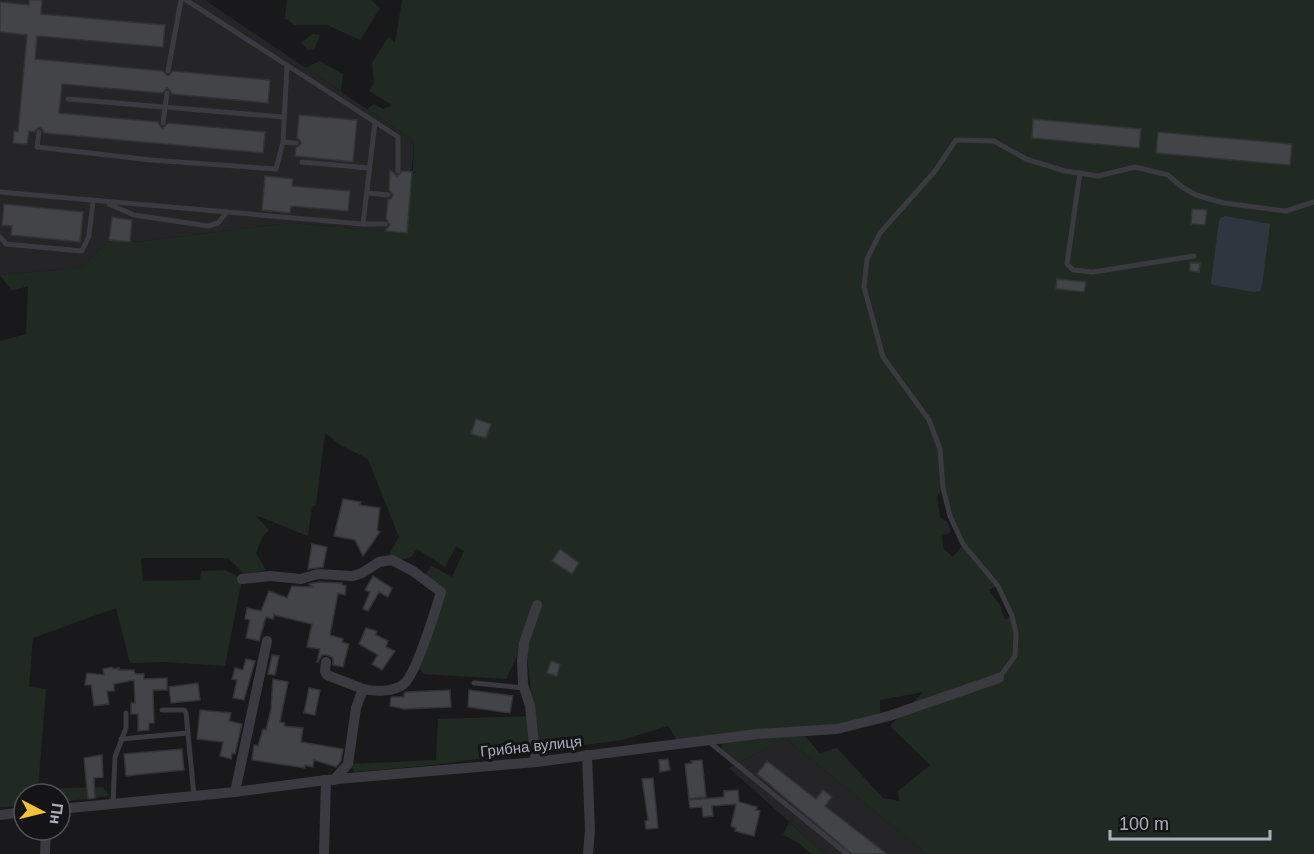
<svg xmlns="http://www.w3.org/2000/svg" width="1314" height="854" font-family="Helvetica,sans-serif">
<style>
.built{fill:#252528}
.green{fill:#212a22;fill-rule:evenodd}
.water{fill:#2e3740}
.building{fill:#434448;stroke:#333337;stroke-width:1.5}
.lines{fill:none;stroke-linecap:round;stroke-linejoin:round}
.lane{stroke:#3a3a40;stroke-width:5}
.street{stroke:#3a3a40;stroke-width:10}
.labels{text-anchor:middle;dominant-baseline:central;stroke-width:6;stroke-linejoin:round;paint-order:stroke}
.street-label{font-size:15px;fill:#abafbb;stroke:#141416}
</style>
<rect width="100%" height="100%" fill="#19191b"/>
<g class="built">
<path d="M0 0H205L414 141 407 233 291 223 137 242 109 240 81 268 0 275Z"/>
<path d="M785 738 927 854H825L729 768Z"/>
</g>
<g class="green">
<path d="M287 0H371L380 8 360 40 327 25H295L285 18Z"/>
<path d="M402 0H1314V854H927L785 738 736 764 721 751 722 739 680 744 668 726 622 740 433 765 355 772 348 764 436 760 438 719 534 716 525 639 506 679 424 674 415 665 439 597 422 578 432 566 452 577 464 551 456 546 445 567 417 549 411 557 397 561 386 560 399 537 368 459 342 446 325 433 316 505 312 507 308 536 255 515 269 530 263 536 256 553 266 570 245 575 228 558H141L143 581 200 580 201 571 225 570 242 579 225 666 166 662 130 663 116 608 33 638 29 687 46 689 38 789 103 787 110 796 60 802V794H24V806L0 807V341L26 334 28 286 12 291 0 275 81 268 109 240 137 242 291 223 406 233 412 174 417 172H413L414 141 367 109 374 104 383 109 392 105 369 91 374 83 372 63 388 37 395 43ZM942 489 963 544 953 557 943 548 942 536 951 532 947 522 940 517 937 497ZM997 586 1012 616 1005 620 1000 605 989 590ZM923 692 890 726 930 765 898 791 899 801 883 798 837 748 820 753 800 731 880 718V700Z"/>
<path d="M312 34 320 35 314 50H308L301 43Z"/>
<path d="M320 61 343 74 341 91 305 68Z"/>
<path d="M789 822 825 854H811L799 843 783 835Z"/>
</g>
<path class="water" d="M1225 216 1270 224 1262 286 1260 291 1254 292 1213 285 1211 283 1219 221 1221 218Z"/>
<g class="building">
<path d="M29 0H42L41 14 165 25 163 47 37 36 35 59 163 71 168 76 173 71 270 80 268 103 172 94 170 90 167 88 162 93 62 84 59 113 158 122 160 126 163 128 168 123 265 132 263 153 44 133 42 129 39 127 34 132 29 131 27 144 13 143 14 131 18 132 27 35 0 32V2L29 5Z"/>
<path d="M299 115 357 120 353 162 295 156 296 148 301 144 300 140 297 138Z"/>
<path d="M1033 119 1141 129 1139 148 1032 138Z"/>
<path d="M1158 132 1292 144 1290 165 1156 153Z"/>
<path d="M390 170 397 176 403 171 412 172 407 233 385 231 390 225 386 219 388 200 392 198 393 195 389 190Z"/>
<path d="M265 176 293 179 292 186 350 191 348 211 291 206 290 213 262 210Z"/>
<path d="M4 204 83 212 80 242 11 235 12 226 2 225Z"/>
<path d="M1192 209 1207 210 1205 225 1191 224Z"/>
<path d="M112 217 132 220 130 242 109 240Z"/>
<path d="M1190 263H1200L1199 272 1190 271Z"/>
<path d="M1057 279 1086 282 1084 292 1056 289Z"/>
<path d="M476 419 491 424 486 438 471 434Z"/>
<path d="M343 499 361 502 360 505 380 508 377 530 380 532 363 556 355 540 334 536Z"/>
<path d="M312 544 327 547 323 567 308 569Z"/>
<path d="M560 549 579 563 572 574 552 561Z"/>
<path d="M373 576 392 588 388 597 379 592 368 611 363 609 370 592 365 590Z"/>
<path d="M319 582 342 583V585L346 586 345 595 338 593 330 635 343 639 342 642 349 644 343 667 333 665V658L327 655H322L318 662H317L320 649 307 647 312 624 274 615 273 619 266 617 259 641 246 638 250 620 245 619 247 608 261 611 269 591 287 598 292 586 312 587 309 584Z"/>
<path d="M366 628 377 631 376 635 388 641 386 647 395 651 382 670 372 664 378 655 359 644Z"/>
<path d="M272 655 279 656 275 675 268 674Z"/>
<path d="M246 659 255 661 244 700 233 698 237 680 232 679 235 668 243 670Z"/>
<path d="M551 661 560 664 557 676 547 673Z"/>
<path d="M112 667 113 669 119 668V670H134L135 674H144V679L167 678V690H153L154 723H149V730L138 731V714H131V703H135L134 680 114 684V691H107L109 704 94 706 91 685H85L87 673 104 675 103 669Z"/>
<path d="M273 679 288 682 280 722 285 723 284 726 303 728 301 742 343 749 341 761 336 767 314 760 313 767 305 765V768L252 760 254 745 258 746 263 729 266 730 271 709Z"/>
<path d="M198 683 200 700 171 703 169 687Z"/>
<path d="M309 688 320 690 315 715 304 713Z"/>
<path d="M450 690 451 707 404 709 390 706 391 697H404V693L406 692Z"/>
<path d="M469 690 513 696 510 713 468 707Z"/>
<path d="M200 710 231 713 229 721 242 724 235 754 232 753 231 759 220 756 223 742 197 739Z"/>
<path d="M182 749 184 770 126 776 124 754Z"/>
<path d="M102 755 103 777 94 778 95 798 88 799 84 758Z"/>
<path d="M668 759 670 770 660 772 659 760Z"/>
<path d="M702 760 706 797 689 799 685 764 692 763 691 761Z"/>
<path d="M767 761 816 799 823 790 832 797 825 806 887 854H852L757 774Z"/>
<path d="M653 778 658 828 646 829 645 821 648 820 642 779Z"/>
<path d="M738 790 739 802 757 807 756 810 760 811 754 836 735 831 736 828 731 826 736 804 712 806 713 816 703 817 702 807 690 808 689 800 724 797V791Z"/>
</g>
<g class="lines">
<g class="lane">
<path d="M168 71 181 0"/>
<path d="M68 99 283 117"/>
<path d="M375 122 398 137V171"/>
<path d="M163 123 167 93"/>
<path d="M39 132 37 147 151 160 276 169 283 142 287 65"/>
<path d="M283 142 296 143"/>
<path d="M302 162 369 168"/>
<path d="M1080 173 1067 264 1073 270 1093 272 1194 256"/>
<path d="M0 192 363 224 375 122 186 0"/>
<path d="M367 193 388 195"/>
<path d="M109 204 134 215 208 226 218 223 227 212"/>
<path d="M363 224H385"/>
<path d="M0 237 6 244 82 251 89 236 93 201"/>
<path d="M999 678 1015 656 1016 633 1012 616 998 586 963 544 950 516 943 488 940 449 929 420 883 357 864 287 867 259 880 233 935 171 956 140 994 141 1026 159 1065 171 1098 176 1135 167 1168 175 1182 187 1196 195 1224 203 1286 211 1314 202"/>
<path d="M474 683 524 688"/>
<path d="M162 710H184L186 713 194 796"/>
<path d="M121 739 188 733"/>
<path d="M708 741 847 854"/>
<path d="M113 803 115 757 126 728V713"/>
</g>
<g class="street">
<path d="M242 579 270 576 301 579 318 574 353 576 362 573 379 562 392 560 413 571 441 592C436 609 416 674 404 684 393 692 376 692 363 689L356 708 348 764 334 780"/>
<path d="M326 662 325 671 327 675 363 689"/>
<path d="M587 755 590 830 588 854"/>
<path d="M536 762 530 706 523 684 522 661 524 643 537 605"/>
<path d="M235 792 267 641"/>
<path d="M60 809 235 792 326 780 536 762 757 734 837 729 889 716 999 678"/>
<path d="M0 815 24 812"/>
<path d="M45 854 46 830"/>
<path d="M324 854 326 780"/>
</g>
</g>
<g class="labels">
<g class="street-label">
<text transform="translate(531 746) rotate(-6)">Грибна вулиця</text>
</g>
</g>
<g transform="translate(42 812) rotate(97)"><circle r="28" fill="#141416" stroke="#505258" stroke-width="1.5"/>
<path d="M0-4.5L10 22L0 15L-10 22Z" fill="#f5c237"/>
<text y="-9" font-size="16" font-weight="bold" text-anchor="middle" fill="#abafbb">Пн</text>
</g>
<path d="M1110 830v9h160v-9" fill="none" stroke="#abafbb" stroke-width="3"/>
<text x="1119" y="830" font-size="18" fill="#abafbb" stroke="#141416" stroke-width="4.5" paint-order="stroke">100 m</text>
</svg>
